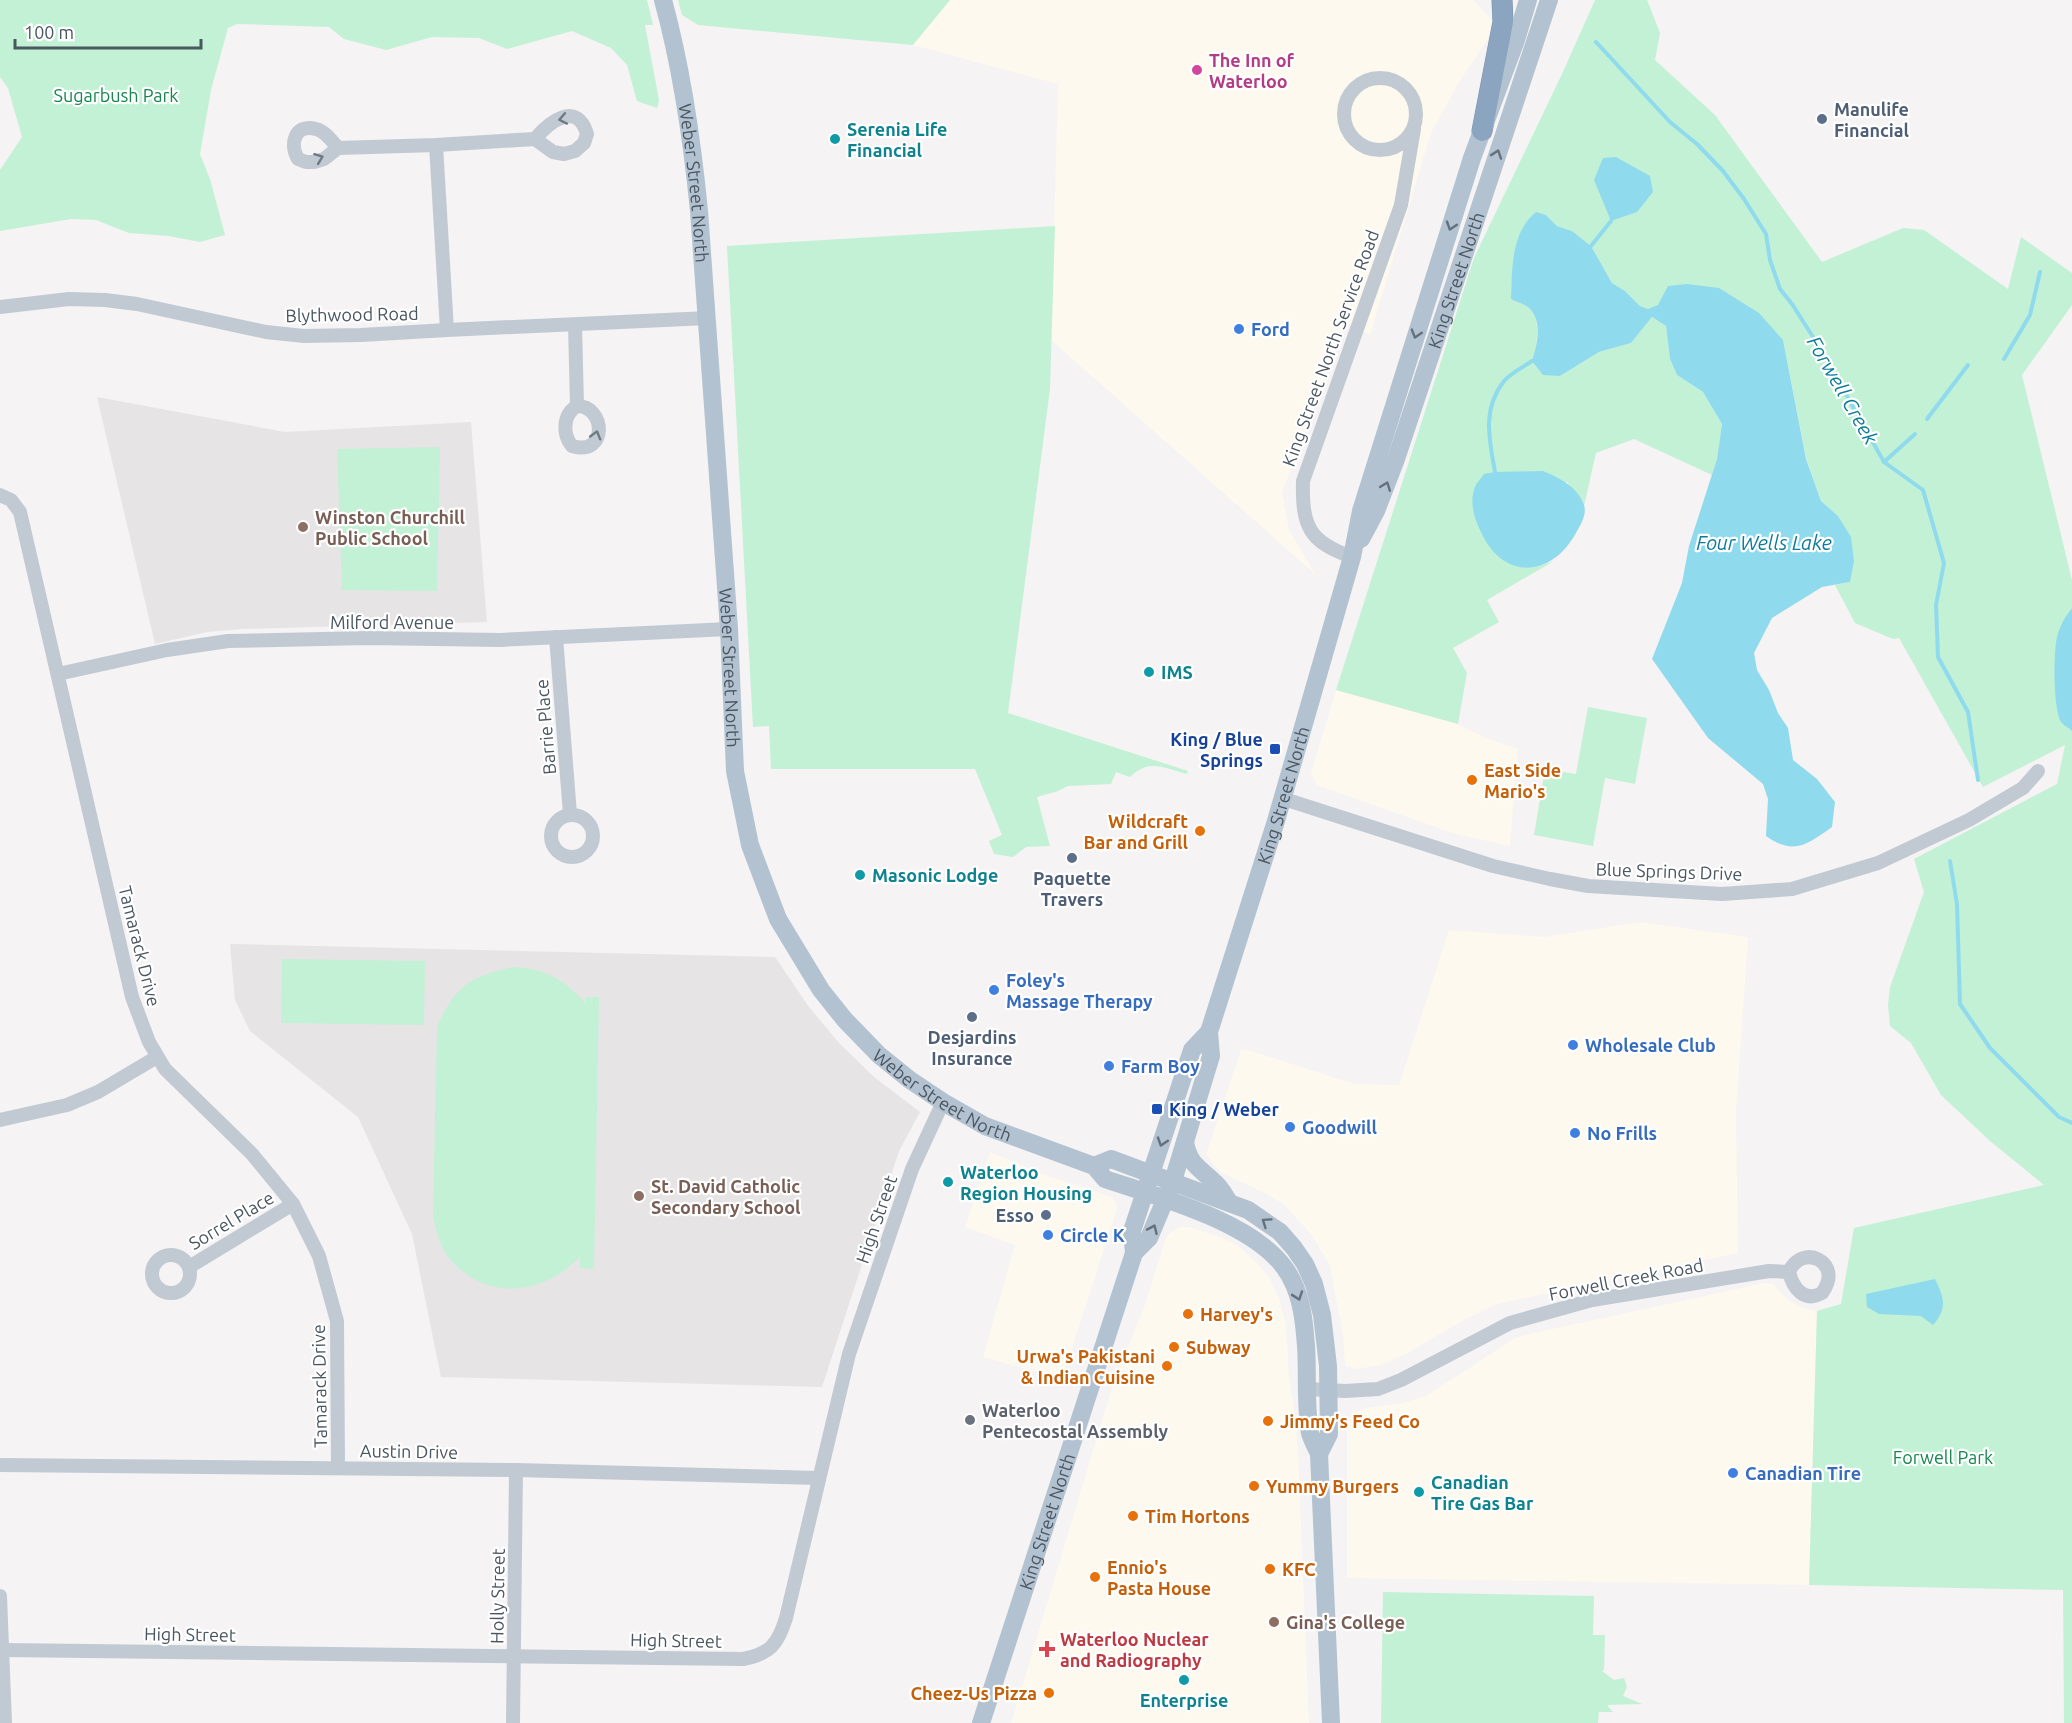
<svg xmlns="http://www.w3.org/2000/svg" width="2072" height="1723" font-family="Ubuntu,sans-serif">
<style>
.commercial{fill:#fdf9ef}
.education{fill:#e6e4e5}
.green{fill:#c3f1d5}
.water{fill:#90daee}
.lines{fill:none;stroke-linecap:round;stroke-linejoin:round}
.stream{stroke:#90daee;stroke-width:4}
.highway-casing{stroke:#7690ad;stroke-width:21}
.minor{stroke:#c1cad2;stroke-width:14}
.major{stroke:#b3c2d1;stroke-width:18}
.highway{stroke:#8ba5c1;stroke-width:20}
.oneway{stroke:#6e7983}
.oneway2{stroke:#64717d}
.hotel-dot{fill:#d1479c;stroke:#fff;stroke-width:2}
.service-dot{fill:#5c6f8a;stroke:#fff;stroke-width:2}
.culture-dot{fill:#0f9aa8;stroke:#fff;stroke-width:2}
.shop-dot{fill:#3f7fe0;stroke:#fff;stroke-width:2}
.education-dot{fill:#8d6e63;stroke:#fff;stroke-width:2}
.transit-dot{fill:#1a4fb4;stroke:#fff;stroke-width:2}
.food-dot{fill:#e8710a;stroke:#fff;stroke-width:2}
.worship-dot{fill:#6b7280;stroke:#fff;stroke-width:2}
.health-dot{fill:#e0444e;stroke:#fff;stroke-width:2}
.labels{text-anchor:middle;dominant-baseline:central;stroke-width:4.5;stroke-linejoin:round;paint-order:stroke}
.hotel-label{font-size:18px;font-weight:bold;fill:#b23c85;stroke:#fff;text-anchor:start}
.park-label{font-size:18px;fill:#17864f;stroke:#fff}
.service-label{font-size:18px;font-weight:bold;fill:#4e5e75;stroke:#fff}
.culture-label{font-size:18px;font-weight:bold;fill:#0d838f;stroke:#fff;text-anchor:start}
.street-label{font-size:18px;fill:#4a5661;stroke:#fff}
.shop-label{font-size:18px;font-weight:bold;fill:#366cbe;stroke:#fff;text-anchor:start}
.education-label{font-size:18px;font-weight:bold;fill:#785e54;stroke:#fff;text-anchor:start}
.transit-label{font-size:18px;font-weight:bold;fill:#164399;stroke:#fff;text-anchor:end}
.food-label{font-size:18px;font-weight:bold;fill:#c56008;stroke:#fff;text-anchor:start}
.worship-label{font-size:18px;font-weight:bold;fill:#5b616d;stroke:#fff;text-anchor:start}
.health-label{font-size:18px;font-weight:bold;fill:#be3a42;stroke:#fff;text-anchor:start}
.water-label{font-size:20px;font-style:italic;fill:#0c7c9b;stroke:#fff}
</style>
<rect width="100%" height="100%" fill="#f5f3f3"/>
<g class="commercial">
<path d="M950 0H1473L1497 25 1458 84 1431 133 1370 335 1346 323 1282 493 1289 530 1316 575 1051 340 1058 84 913 45Z"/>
<path d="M1336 690 1458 724 1488 739 1518 749 1510 846 1455 834 1317 785 1311 773Z"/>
<path d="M1640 922 1748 937 1736 1113 1738 1253 1497 1304 1464 1320 1406 1354 1381 1365 1357 1369 1345 1366 1343 1335 1330 1266 1311 1234 1283 1204 1269 1195 1220 1172 1206 1154 1241 1050H1248L1355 1084 1399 1085 1449 930 1544 937Z"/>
<path d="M990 1152 1042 1174 1112 1197 1118 1206 1062 1379 983 1357 1015 1245 965 1227Z"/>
<path d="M1179 1227H1189L1223 1238 1240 1247 1260 1266 1270 1279 1279 1299 1286 1324 1289 1377 1295 1415 1298 1452 1309 1723H1011L1114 1381 1145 1305 1165 1240 1170 1233Z"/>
<path d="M1764 1283 1773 1284 1786 1298 1800 1307 1817 1311 1809 1585 1347 1578V1431L1348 1422 1353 1414 1366 1408 1403 1403 1426 1396 1515 1338 1525 1335Z"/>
</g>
<g class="education">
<path d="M97 397 285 432 471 422 487 622 242 629 207 632 155 644Z"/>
<path d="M230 944 775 957 809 1007 839 1043 874 1077 920 1112 899 1151 822 1387 441 1377 412 1234 358 1117 250 1031 235 1000Z"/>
</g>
<g class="green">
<path d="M0 0H647L653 25H645L659 100 657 108 637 101 627 65 611 48 572 31 507 49 479 38 432 37 386 50 344 39 329 27 237 24 228 28 211 90 200 154 210 179 225 235 200 242 169 236 129 233 96 220 71 219 0 231V170L22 137 8 88 0 77Z"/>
<path d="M678 0H950L913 45 698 25 682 15Z"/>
<path d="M1595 0H1647L1660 33 1655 60 1715 115 1822 262 1903 228 1924 230 2008 289 2021 237 2072 273V305L2022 375 2072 580V608L2067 614 2062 723 2072 731V1723H2064L2063 1590 1809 1585 1817 1311 1841 1304 1854 1228 2044 1185 1990 1141 1941 1095 1911 1043 1890 1026 1888 1005 1890 987 1924 892 1914 859 2057 784 2065 745 1983 787 1899 638 1893 639 1855 623 1835 585 1850 582 1838 516 1821 501 1806 458 1783 340 1658 305 1648 309 1640 306 1625 291 1612 283 1591 246 1572 231 1557 226 1546 215 1535 213C1514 230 1512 273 1511 299 1516 302 1525 304 1529 308 1540 318 1537 334 1536 347L1560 376 1599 352 1631 343 1652 317 1666 326 1670 359 1677 375 1703 392 1722 424 1717 459 1712 475 1634 439 1596 453 1584 506 1567 482 1481 533C1503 562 1517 575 1554 561L1487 600 1499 622 1453 648 1467 673 1458 724 1336 690 1474 258 1562 74Z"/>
<path d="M1055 226 1050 389 1008 713 1188 771 1187 774C1164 768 1149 758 1130 777L1116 772 1111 784 1068 786 1058 791 1037 797 1050 846 1026 847 1013 857 994 854 989 841 1002 835 975 769H771L769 726 753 727 727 246Z"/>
<path d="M440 447 437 591 342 590 337 449Z"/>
<path d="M1588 707 1647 718 1635 784 1605 778 1593 846 1534 835 1545 769 1576 774Z"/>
<path d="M282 959 425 961 424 1025 281 1023Z"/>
<path d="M513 967C546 969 564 979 586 1004V997H599L594 1269 580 1268V1256C553 1286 511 1299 474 1279 461 1271 448 1261 442 1246 437 1236 435 1226 433 1215L437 1027C456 985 469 977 513 967Z"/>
<path d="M1383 1592 1594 1596 1593 1635H1605L1604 1670 1602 1671 1614 1680 1624 1678 1627 1687 1623 1696 1642 1704 1607 1705 1613 1712H1599L1598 1723H1381Z"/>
</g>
<g class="water">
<path d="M1616 157 1650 176 1653 192 1637 212 1611 221 1594 180 1603 158Z"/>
<path d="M1536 212 1546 215 1557 226 1572 231 1591 246 1612 283 1625 291 1640 306 1648 309 1658 305 1668 286 1687 284 1719 288 1759 313 1783 340 1806 459 1821 501 1838 516 1851 537 1854 561 1850 582 1822 587 1772 618 1754 653 1757 670 1769 690 1778 713 1788 728 1793 760 1817 779 1835 802 1832 827C1808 844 1794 856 1766 836L1768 799 1763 784 1708 738 1652 659 1682 583 1689 546 1717 459 1722 424 1703 392 1677 375 1670 359 1666 326 1652 317 1631 343 1599 352 1560 376 1543 375 1532 361C1537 346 1543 321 1529 308 1525 304 1516 302 1511 299 1512 270 1511 232 1536 212Z"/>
<path d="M1543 471C1559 478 1577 486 1584 505 1587 514 1581 524 1577 531 1552 579 1502 581 1480 530 1474 518 1470 503 1474 490 1475 484 1481 479 1484 474L1495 472Z"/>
<path d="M2072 608V731C2069 728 2063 725 2061 722 2053 708 2053 648 2058 633 2061 624 2066 615 2072 608Z"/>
<path d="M1935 1279C1944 1298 1948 1308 1933 1325L1921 1316 1879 1314 1867 1307 1866 1294Z"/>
</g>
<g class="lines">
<g class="stream">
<path d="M1596 42 1670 122 1697 144 1723 171 1744 199 1766 234 1770 260 1780 289 1792 304 1820 348 1884 462 1923 490 1944 563 1936 605 1938 657 1968 712 1978 780"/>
<path d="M1591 246 1611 221"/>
<path d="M2004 359 2030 315 2040 272"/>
<path d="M1927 419 1968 365"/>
<path d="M1884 462 1915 434"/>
<path d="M1495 472C1489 439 1482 409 1504 381 1511 373 1523 367 1532 361"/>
<path d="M1950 861 1957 904 1960 1004 1990 1048 2059 1117 2072 1123"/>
</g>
<defs>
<path id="highway" d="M1482 131 1503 22 1502 0"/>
</defs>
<use href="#highway" class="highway-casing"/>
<g class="minor">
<circle cx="1380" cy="114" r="36"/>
<path d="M436 145 447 330"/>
<path d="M338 148C332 141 325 131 316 129 295 123 289 144 298 159L306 162H314L324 159 338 148 436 145 535 139 553 152 564 154 575 151 584 143 587 134C577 100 549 122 535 139"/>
<path d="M0 307 69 299 105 300 137 304 266 332 304 336 361 335 447 330 708 318"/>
<path d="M575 325 577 406C563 414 562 434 572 446 608 457 606 406 577 406"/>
<path d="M0 495 11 500 20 512 132 997 149 1042 165 1069 252 1154 293 1204 319 1256 337 1321 338 1468"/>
<path d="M1352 557C1308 542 1302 525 1303 481L1401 205 1414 129"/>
<path d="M556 637 570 814"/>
<path d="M58 674 167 650 228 641 368 638 500 640 729 629"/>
<path d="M1281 798 1493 866 1550 879 1588 886 1722 894 1792 889 1878 863 1969 820 2023 788 2038 771"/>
<circle cx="572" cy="836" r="21"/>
<path d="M0 1120 67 1105 98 1092 157 1057"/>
<circle cx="171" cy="1274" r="19"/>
<path d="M189 1267 293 1204"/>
<path d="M1308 1389 1345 1391 1378 1389 1401 1380 1510 1323 1592 1300 1769 1271 1789 1272C1801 1242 1845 1262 1822 1293 1804 1303 1793 1288 1789 1272"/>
<path d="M0 1465 516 1470 818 1478"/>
<path d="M0 1596 5 1723"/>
<path d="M3 1650 743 1659C770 1654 778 1644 786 1618L849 1354 912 1169 943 1102"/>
<path d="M513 1723 516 1470"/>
</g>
<g class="major">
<path id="s1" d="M663 0C682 69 692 139 699 211L729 629 735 771 750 845 778 919 821 990 845 1020 879 1055 910 1080 943 1102 985 1126 1094 1166 1105 1179C1158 1197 1250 1221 1284 1267 1301 1290 1304 1318 1306 1346 1308 1374 1305 1405 1310 1433 1312 1440 1316 1447 1319 1454L1331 1723"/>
<path id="s2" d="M1361 539 1376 511 1396 459 1549 0"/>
<path d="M1185 1142C1189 1165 1200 1168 1215 1183 1221 1188 1225 1196 1229 1202"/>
<path d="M1094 1166 1111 1159 1248 1210 1280 1232 1294 1248 1305 1264 1314 1284 1322 1315 1328 1366 1329 1434 1319 1454"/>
<path id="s3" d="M1134 1253 1149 1238 1173 1181 1211 1056 1209 1032 1276 821 1352 557 1361 511 1472 158 1516 40 1528 0"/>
<path id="s4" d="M981 1723 1134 1253 1132 1231 1192 1050 1209 1032"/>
</g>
<use href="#highway" class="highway"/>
</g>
<defs><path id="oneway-chevron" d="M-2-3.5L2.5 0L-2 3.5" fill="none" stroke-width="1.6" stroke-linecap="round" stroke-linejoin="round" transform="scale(1.5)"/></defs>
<g class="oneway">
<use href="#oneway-chevron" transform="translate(563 119) rotate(169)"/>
<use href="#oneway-chevron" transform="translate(319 158) rotate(-21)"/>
<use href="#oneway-chevron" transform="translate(596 435) rotate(-74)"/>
</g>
<g class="oneway2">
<use href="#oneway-chevron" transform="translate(1497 154) rotate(-71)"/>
<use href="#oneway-chevron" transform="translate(1451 226) rotate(108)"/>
<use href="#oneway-chevron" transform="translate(1416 334) rotate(107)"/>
<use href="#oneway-chevron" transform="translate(1386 486) rotate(-69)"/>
<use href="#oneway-chevron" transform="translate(1162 1142) rotate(108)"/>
<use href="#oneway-chevron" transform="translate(1266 1222) rotate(-145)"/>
<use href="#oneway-chevron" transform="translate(1153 1229) rotate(-66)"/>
<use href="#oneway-chevron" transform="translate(1298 1296) rotate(71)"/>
</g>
<circle class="hotel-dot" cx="1197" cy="70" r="6"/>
<g class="service-dot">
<circle cx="1822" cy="119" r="6"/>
<circle cx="1072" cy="858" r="6"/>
<circle cx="972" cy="1017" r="6"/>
<circle cx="1046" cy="1215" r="6"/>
</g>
<g class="culture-dot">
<circle cx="835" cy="139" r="6"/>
<circle cx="1149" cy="672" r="6"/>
<circle cx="860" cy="875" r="6"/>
<circle cx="948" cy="1182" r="6"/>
<circle cx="1419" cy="1492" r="6"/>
<circle cx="1184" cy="1680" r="6"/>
</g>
<g class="shop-dot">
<circle cx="1239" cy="329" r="6"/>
<circle cx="994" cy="990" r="6"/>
<circle cx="1573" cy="1045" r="6"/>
<circle cx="1109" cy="1066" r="6"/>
<circle cx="1290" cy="1127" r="6"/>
<circle cx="1575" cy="1133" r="6"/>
<circle cx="1048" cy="1235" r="6"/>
<circle cx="1733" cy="1473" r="6"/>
</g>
<g class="education-dot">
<circle cx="303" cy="527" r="6"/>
<circle cx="639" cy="1196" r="6"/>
<circle cx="1274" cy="1622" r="6"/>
</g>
<g class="transit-dot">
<rect x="1269" y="743" width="12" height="12" rx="3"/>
<rect x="1151" y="1103" width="12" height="12" rx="3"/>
</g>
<g class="food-dot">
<circle cx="1472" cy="780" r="6"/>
<circle cx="1200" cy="831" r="6"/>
<circle cx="1188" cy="1314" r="6"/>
<circle cx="1174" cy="1347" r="6"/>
<circle cx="1167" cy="1366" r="6"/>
<circle cx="1268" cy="1421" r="6"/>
<circle cx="1254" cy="1486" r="6"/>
<circle cx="1133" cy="1516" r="6"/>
<circle cx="1270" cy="1569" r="6"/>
<circle cx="1095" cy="1577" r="6"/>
<circle cx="1049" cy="1693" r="6"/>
</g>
<circle class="worship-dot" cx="970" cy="1420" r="6"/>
<path class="health-dot" d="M1044 1640h6v6h6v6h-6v6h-6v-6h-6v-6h6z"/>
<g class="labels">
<g class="hotel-label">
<text x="1209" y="60">The Inn of<tspan x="1209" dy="21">Waterloo</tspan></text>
</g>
<g class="park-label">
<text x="116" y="95">Sugarbush Park</text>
<text x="1943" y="1457">Forwell Park</text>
</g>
<g class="service-label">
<text x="1834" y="109" text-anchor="start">Manulife<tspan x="1834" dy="21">Financial</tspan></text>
<text x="1072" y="878">Paquette<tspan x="1072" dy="21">Travers</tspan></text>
<text x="972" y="1037">Desjardins<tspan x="972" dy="21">Insurance</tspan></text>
<text x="1034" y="1215" text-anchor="end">Esso</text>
</g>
<g class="culture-label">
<text x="847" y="129">Serenia Life<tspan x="847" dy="21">Financial</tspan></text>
<text x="1161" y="672">IMS</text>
<text x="872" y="875">Masonic Lodge</text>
<text x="960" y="1172">Waterloo<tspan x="960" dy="21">Region Housing</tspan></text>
<text x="1431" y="1482">Canadian<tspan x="1431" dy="21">Tire Gas Bar</tspan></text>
<text x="1184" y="1700" text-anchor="middle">Enterprise</text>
</g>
<g class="street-label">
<text stroke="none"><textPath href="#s1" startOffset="186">Weber Street North</textPath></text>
<text stroke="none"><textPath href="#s2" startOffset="276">King Street North</textPath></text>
<text transform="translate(352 314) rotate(-1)">Blythwood Road</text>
<text transform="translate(1330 348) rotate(-70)">King Street North Service Road</text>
<text x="392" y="622">Milford Avenue</text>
<text stroke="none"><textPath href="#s1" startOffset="672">Weber Street North</textPath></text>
<text transform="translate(545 727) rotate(-95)">Barrie Place</text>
<text stroke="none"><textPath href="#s3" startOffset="486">King Street North</textPath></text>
<text transform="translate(1669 871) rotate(2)">Blue Springs Drive</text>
<text transform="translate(140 946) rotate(76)">Tamarack Drive</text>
<text stroke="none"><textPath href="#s1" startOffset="1176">Weber Street North</textPath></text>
<text transform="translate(876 1219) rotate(-71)">High Street</text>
<text transform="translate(231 1220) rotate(-31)">Sorrel Place</text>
<text transform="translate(1626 1279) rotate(-11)">Forwell Creek Road</text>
<text transform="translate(319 1386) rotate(-91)">Tamarack Drive</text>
<text transform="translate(409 1451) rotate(1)">Austin Drive</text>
<text stroke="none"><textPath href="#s4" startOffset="212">King Street North</textPath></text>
<text transform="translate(497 1596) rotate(-89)">Holly Street</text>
<text transform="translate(190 1634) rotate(1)">High Street</text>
<text transform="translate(676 1640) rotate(1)">High Street</text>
</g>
<g class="shop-label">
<text x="1251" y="329">Ford</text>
<text x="1006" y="980">Foley's<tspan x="1006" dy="21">Massage Therapy</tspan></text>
<text x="1585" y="1045">Wholesale Club</text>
<text x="1121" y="1066">Farm Boy</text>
<text x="1302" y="1127">Goodwill</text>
<text x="1587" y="1133">No Frills</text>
<text x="1060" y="1235">Circle K</text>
<text x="1745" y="1473">Canadian Tire</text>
</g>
<g class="education-label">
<text x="315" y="517">Winston Churchill<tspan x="315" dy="21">Public School</tspan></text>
<text x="651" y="1186">St. David Catholic<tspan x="651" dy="21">Secondary School</tspan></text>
<text x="1286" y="1622">Gina's College</text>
</g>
<g class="transit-label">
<text x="1263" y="739">King / Blue<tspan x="1263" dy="21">Springs</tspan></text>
<text x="1169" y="1109" text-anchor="start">King / Weber</text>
</g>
<g class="food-label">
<text x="1484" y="770">East Side<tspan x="1484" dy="21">Mario's</tspan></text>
<text x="1188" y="821" text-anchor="end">Wildcraft<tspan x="1188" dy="21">Bar and Grill</tspan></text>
<text x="1200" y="1314">Harvey's</text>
<text x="1186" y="1347">Subway</text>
<text x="1155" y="1356" text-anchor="end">Urwa's Pakistani<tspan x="1155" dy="21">&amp; Indian Cuisine</tspan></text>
<text x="1280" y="1421">Jimmy's Feed Co</text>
<text x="1266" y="1486">Yummy Burgers</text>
<text x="1145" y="1516">Tim Hortons</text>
<text x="1107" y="1567">Ennio's<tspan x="1107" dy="21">Pasta House</tspan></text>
<text x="1282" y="1569">KFC</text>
<text x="1037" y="1693" text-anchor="end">Cheez-Us Pizza</text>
</g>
<g class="worship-label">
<text x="982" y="1410">Waterloo<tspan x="982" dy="21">Pentecostal Assembly</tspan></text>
</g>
<g class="health-label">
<text x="1060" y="1639">Waterloo Nuclear<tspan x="1060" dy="21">and Radiography</tspan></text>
</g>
<g class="water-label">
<text transform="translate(1843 390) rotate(60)">Forwell Creek</text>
<text x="1764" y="542">Four Wells Lake</text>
</g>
</g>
<path d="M15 39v9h186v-9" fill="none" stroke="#4a5661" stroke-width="3"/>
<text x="24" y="39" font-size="18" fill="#4a5661" stroke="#ffffff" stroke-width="4.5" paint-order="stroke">100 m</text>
</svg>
